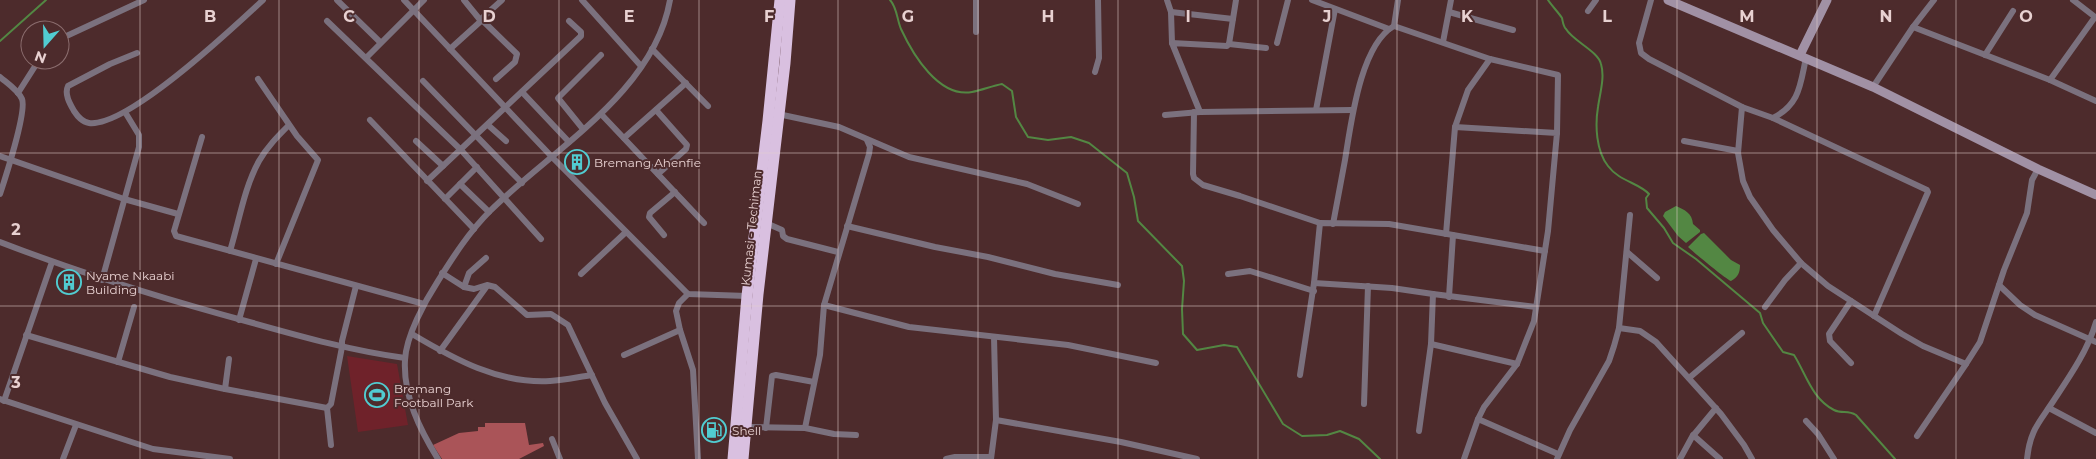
<svg xmlns="http://www.w3.org/2000/svg" width="2096" height="459" font-family="Montserrat,sans-serif">
<style>
.green{fill:#6f222a}
.forest{fill:#aa5458}
.water{fill:#538743}
.lines{fill:none;stroke-linecap:round;stroke-linejoin:round}
.stream{stroke:#538743;stroke-width:2}
.street{stroke:#7b717e;stroke-width:6}
.secondary{stroke:#a191a5;stroke-width:9}
.highway{stroke:#d9c0e0;stroke-width:11}
.grid{fill:none;stroke:#e8d1d1;stroke-width:1;stroke-opacity:0.55}
.labels{text-anchor:middle;dominant-baseline:central;stroke-width:4;stroke-linejoin:round;paint-order:stroke}
.poi-label{font-size:12px;fill:#e8d1d1;stroke:#4d2b2c;text-anchor:start}
.street-label{font-size:12px;fill:#e8d1d1;stroke:#4d2b2c}
.grid-label{font-size:16px;text-anchor:middle;font-weight:bold;fill:#e8d1d1;stroke:#4d2b2c;stroke-width:4;stroke-linejoin:round;paint-order:stroke}
</style>
<rect width="100%" height="100%" fill="#4d2b2c"/>
<path class="green" d="M347 356 397 364 408 425 358 432Z"/>
<path class="forest" d="M485 423H525L529 445 543 443 544 446 519 459H442L433 445 459 433 478 431V427H485Z"/>
<g class="water">
<path d="M1676 206C1685 210 1692 213 1693 224L1700 230V232L1686 243 1678 236 1663 216 1665 212Z"/>
<path d="M1704 233 1731 260 1740 265C1740 273 1738 277 1731 281 1727 280 1692 251 1688 247L1701 234Z"/>
</g>
<g class="lines">
<g class="stream">
<path d="M890 0C897 7 897 20 901 29 913 55 939 98 972 92 982 90 992 86 1002 84L1012 91 1016 117 1028 137 1048 140 1071 137 1089 143 1127 173 1134 197 1138 221 1182 266 1184 281 1182 309 1183 334 1197 350 1224 345 1237 347 1283 424 1302 436 1327 435 1340 431 1359 439 1380 459"/>
<path d="M1548 0C1552 6 1558 12 1562 18 1563 22 1563 26 1566 29 1573 41 1598 51 1601 64 1605 77 1600 93 1598 107 1595 125 1596 151 1608 166 1619 181 1639 183 1649 194L1646 198 1647 208 1664 228 1673 243 1696 259 1760 313 1763 323 1783 352 1794 355C1806 374 1812 399 1834 410 1842 414 1848 410 1856 415L1895 459"/>
<path d="M0 41 46 0"/>
</g>
<g class="street">
<path d="M337 0 380 42"/>
<path d="M404 0 552 157 688 294 747 296"/>
<path d="M582 0 641 66"/>
<path d="M1167 0 1171 12 1172 43"/>
<path d="M1312 0 1389 29"/>
<path d="M1651 0 1639 43 1641 53 1649 59 1742 107"/>
<path d="M1588 11 1596 0"/>
<path d="M1171 12 1233 19"/>
<path d="M1449 12 1513 30"/>
<path d="M327 21 461 150 541 239"/>
<path d="M1394 26 1398 0"/>
<path d="M1913 27 2050 80 2095 17 2073 0"/>
<path d="M976 32V0"/>
<path d="M60 39 144 0"/>
<path d="M1443 42 1451 0"/>
<path d="M1277 43 1288 0"/>
<path d="M1229 44 1266 48"/>
<path d="M450 49 481 21 464 0"/>
<path d="M652 49 708 106"/>
<path d="M137 53 110 64 68 86C64 94 70 104 74 111 78 117 82 122 89 123 127 128 234 27 263 0"/>
<path d="M1985 55 2013 11"/>
<path d="M366 58 424 0"/>
<path d="M1806 58C1800 85 1800 104 1773 118L1742 107 1738 153 1743 181 1750 197 1773 230 1801 263 1828 286 1902 334 1923 346 1966 364 1980 342 2004 270 2027 213 2032 180 2038 169"/>
<path d="M1095 72 1099 58 1098 0"/>
<path d="M0 77C7 83 18 90 22 99 27 111 5 179 0 194"/>
<path d="M258 79 297 136 318 160 276 264"/>
<path d="M496 79 515 62 517 54 481 19 502 0"/>
<path d="M2050 80 2096 101"/>
<path d="M423 81 522 183"/>
<path d="M1873 87 1913 27 1934 0"/>
<path d="M522 92 569 142"/>
<path d="M18 93 39 60"/>
<path d="M656 110 687 145 686 149 658 174"/>
<path d="M1316 110 1335 9"/>
<path d="M1194 112 1193 174 1194 178 1203 185 1240 196 1320 223"/>
<path d="M1200 112 1172 43 1227 46 1229 44 1236 0"/>
<path d="M601 114 704 223"/>
<path d="M778 114 839 127 909 157 1027 184 1078 204"/>
<path d="M1165 115 1200 112 1352 110"/>
<path d="M1773 118 1927 190 1928 192 1874 316"/>
<path d="M370 120 474 229"/>
<path d="M488 125 506 141"/>
<path d="M1455 127 1468 90 1490 59 1558 75 1557 133"/>
<path d="M583 129 558 98 601 55"/>
<path d="M202 137 174 231 176 236 424 304"/>
<path d="M624 138 686 83"/>
<path d="M416 141 443 166"/>
<path d="M1684 141 1738 151"/>
<path d="M0 156 124 199 178 214"/>
<path d="M427 181 581 36V32L569 21"/>
<path d="M460 184 489 212"/>
<path d="M445 199 477 167"/>
<path d="M766 223 782 230 783 236 787 239 838 252"/>
<path d="M1333 224C1337 203 1341 181 1345 160 1351 124 1360 45 1394 26L1490 59"/>
<path d="M847 226 935 247 988 257 1055 274 1118 285"/>
<path d="M1446 234 1455 127 1557 133 1548 231 1534 321 1517 364 1484 407 1478 419 1558 454"/>
<path d="M664 235 649 217 650 213 675 192"/>
<path d="M0 242C83 274 167 300 253 323 303 337 353 351 405 358"/>
<path d="M230 251C239 222 244 188 259 161 267 147 278 136 289 125"/>
<path d="M1627 252 1657 278"/>
<path d="M442 273 464 287 474 289 487 285 495 287 527 315 551 314 568 325 605 403 637 459"/>
<path d="M581 274 626 232"/>
<path d="M1228 274 1250 271 1314 291"/>
<path d="M102 280 139 147V135L125 112"/>
<path d="M1999 285 2020 305 2035 315 2096 342"/>
<path d="M464 287 469 273 486 258"/>
<path d="M688 294 679 303 676 311 680 330 693 370 698 459"/>
<path d="M1433 294 1392 288 1314 283 1320 223 1389 224 1453 235"/>
<path d="M1449 297 1453 235 1545 251"/>
<path d="M1851 301 1829 334 1830 341 1851 363"/>
<path d="M824 305 909 327 1068 345 1156 363"/>
<path d="M1765 307 1785 280 1801 263"/>
<path d="M239 320 256 259"/>
<path d="M1619 328 1640 331 1656 342 1721 414 1744 445 1752 459"/>
<path d="M412 334C454 359 499 384 550 381 564 380 578 377 592 375"/>
<path d="M26 335 170 377 225 389 327 408"/>
<path d="M1431 344 1517 364"/>
<path d="M440 351 487 286"/>
<path d="M624 355 680 330"/>
<path d="M118 362 134 307"/>
<path d="M1300 375 1314 283"/>
<path d="M1689 378 1742 333"/>
<path d="M225 389 229 359"/>
<path d="M0 399 153 449 230 459"/>
<path d="M4 401 52 262"/>
<path d="M1364 404 1368 286"/>
<path d="M2049 408 2096 433"/>
<path d="M996 420 1121 442 1197 459"/>
<path d="M1806 421 1818 434 1834 459"/>
<path d="M745 427 805 428 820 355 824 305 869 154 870 147 867 140"/>
<path d="M766 428 772 376 776 375 814 382"/>
<path d="M805 428 834 434 856 435"/>
<path d="M1419 431 1431 344 1433 294 1536 307"/>
<path d="M1693 435 1720 459"/>
<path d="M1917 436 1966 364"/>
<path d="M552 439 560 459"/>
<path d="M331 445 327 408 331 404 342 347V341L356 286"/>
<path d="M63 459 76 425"/>
<path d="M438 459C420 430 403 396 405 360 406 336 425 301 438 281 453 257 469 232 490 211 551 150 654 93 670 0"/>
<path d="M946 459 955 457H991"/>
<path d="M991 459 996 420 994 337"/>
<path d="M1464 459 1478 419"/>
<path d="M1557 459 1570 430 1609 361 1614 346 1619 328 1630 215"/>
<path d="M1680 459 1692 437 1716 408"/>
<path d="M2027 459C2030 430 2039 423 2054 400 2070 376 2088 350 2096 322"/>
</g>
<g class="secondary">
<path d="M1668 0 1873 87 2038 169 2096 195"/>
<path d="M1800 55 1827 0"/>
</g>
<g class="highway">
<path d="M733 459 747 296 768 121 780 0"/>
<path d="M743 459 758 294 785 63 790 0"/>
</g>
</g>
<path class="grid" d="M140 0V459M279 0V459M419 0V459M559 0V459M699 0V459M838 0V459M978 0V459M1118 0V459M1258 0V459M1397 0V459M1537 0V459M1677 0V459M1817 0V459M1956 0V459M0 153H2096M0 306H2096"/>
<defs>
<symbol id="building-ring" viewBox="-11 -11 22 22"><circle r="9.5" fill="#4d2b2c" stroke="#51ccd1" stroke-width="1.5"/><path d="M-4-6H4V6H1V3H-1V6H-4ZM-2.5-4.3h1.7v1.8h-1.7ZM.8-4.3h1.7v1.8H.8ZM-2.5-1h1.7V.8h-1.7ZM.8-1h1.7V.8H.8Z" fill="#51ccd1"/></symbol>
<symbol id="stadium-ring" viewBox="-11 -11 22 22"><circle r="9.5" fill="#4d2b2c" stroke="#51ccd1" stroke-width="1.5"/><path d="M0-5a6.5 5 0 1 0 0 10a6.5 5 0 1 0 0-10ZM-3.5-1.8h7v3.6h-7Z" fill="#51ccd1"/></symbol>
<symbol id="fuel-ring" viewBox="-11 -11 22 22"><circle r="9.5" fill="#4d2b2c" stroke="#51ccd1" stroke-width="1.5"/><path d="M-5.5-6h7V0h2V4h1.3V-2.5L3-4.5l.8-.8L6-3V5H2.5V1h-1V6h-7ZM-4.2-4.7v3.2H.2V-4.7Z" fill="#51ccd1"/></symbol>
</defs>
<g fill-rule="evenodd">
<use href="#building-ring" x="563" y="148" width="28" height="28"/>
<use href="#building-ring" x="55" y="268" width="28" height="28"/>
<use href="#stadium-ring" x="363" y="381" width="28" height="28"/>
<use href="#fuel-ring" x="700" y="416" width="28" height="28"/>
</g>
<g class="labels">
<g class="poi-label">
<text x="594" y="162">Bremang Ahenfie</text>
<text x="86" y="275">Nyame Nkaabi<tspan x="86" dy="14">Building</tspan></text>
<text x="394" y="388">Bremang<tspan x="394" dy="14">Football Park</tspan></text>
<text x="732" y="430">Shell</text>
</g>
<g class="street-label">
<text transform="translate(751 228) rotate(-84)">Kumasi - Techiman</text>
</g>
</g>
<g class="grid-label">
<text x="210" y="22">B</text>
<text x="349" y="22">C</text>
<text x="489" y="22">D</text>
<text x="629" y="22">E</text>
<text x="769" y="22">F</text>
<text x="908" y="22">G</text>
<text x="1048" y="22">H</text>
<text x="1188" y="22">I</text>
<text x="1327" y="22">J</text>
<text x="1467" y="22">K</text>
<text x="1607" y="22">L</text>
<text x="1747" y="22">M</text>
<text x="1886" y="22">N</text>
<text x="2026" y="22">O</text>
<text x="16" y="235">2</text>
<text x="16" y="388">3</text>
</g>
<g transform="translate(45 45) rotate(200)"><circle r="24" fill="#4d2b2c" stroke="#8b6d6e"/>
<path d="M0-4L9 19L0 12L-9 19Z" fill="#51ccd1"/>
<text y="-8" font-size="14" font-weight="bold" text-anchor="middle" fill="#e8d1d1">N</text>
</g>
</svg>
